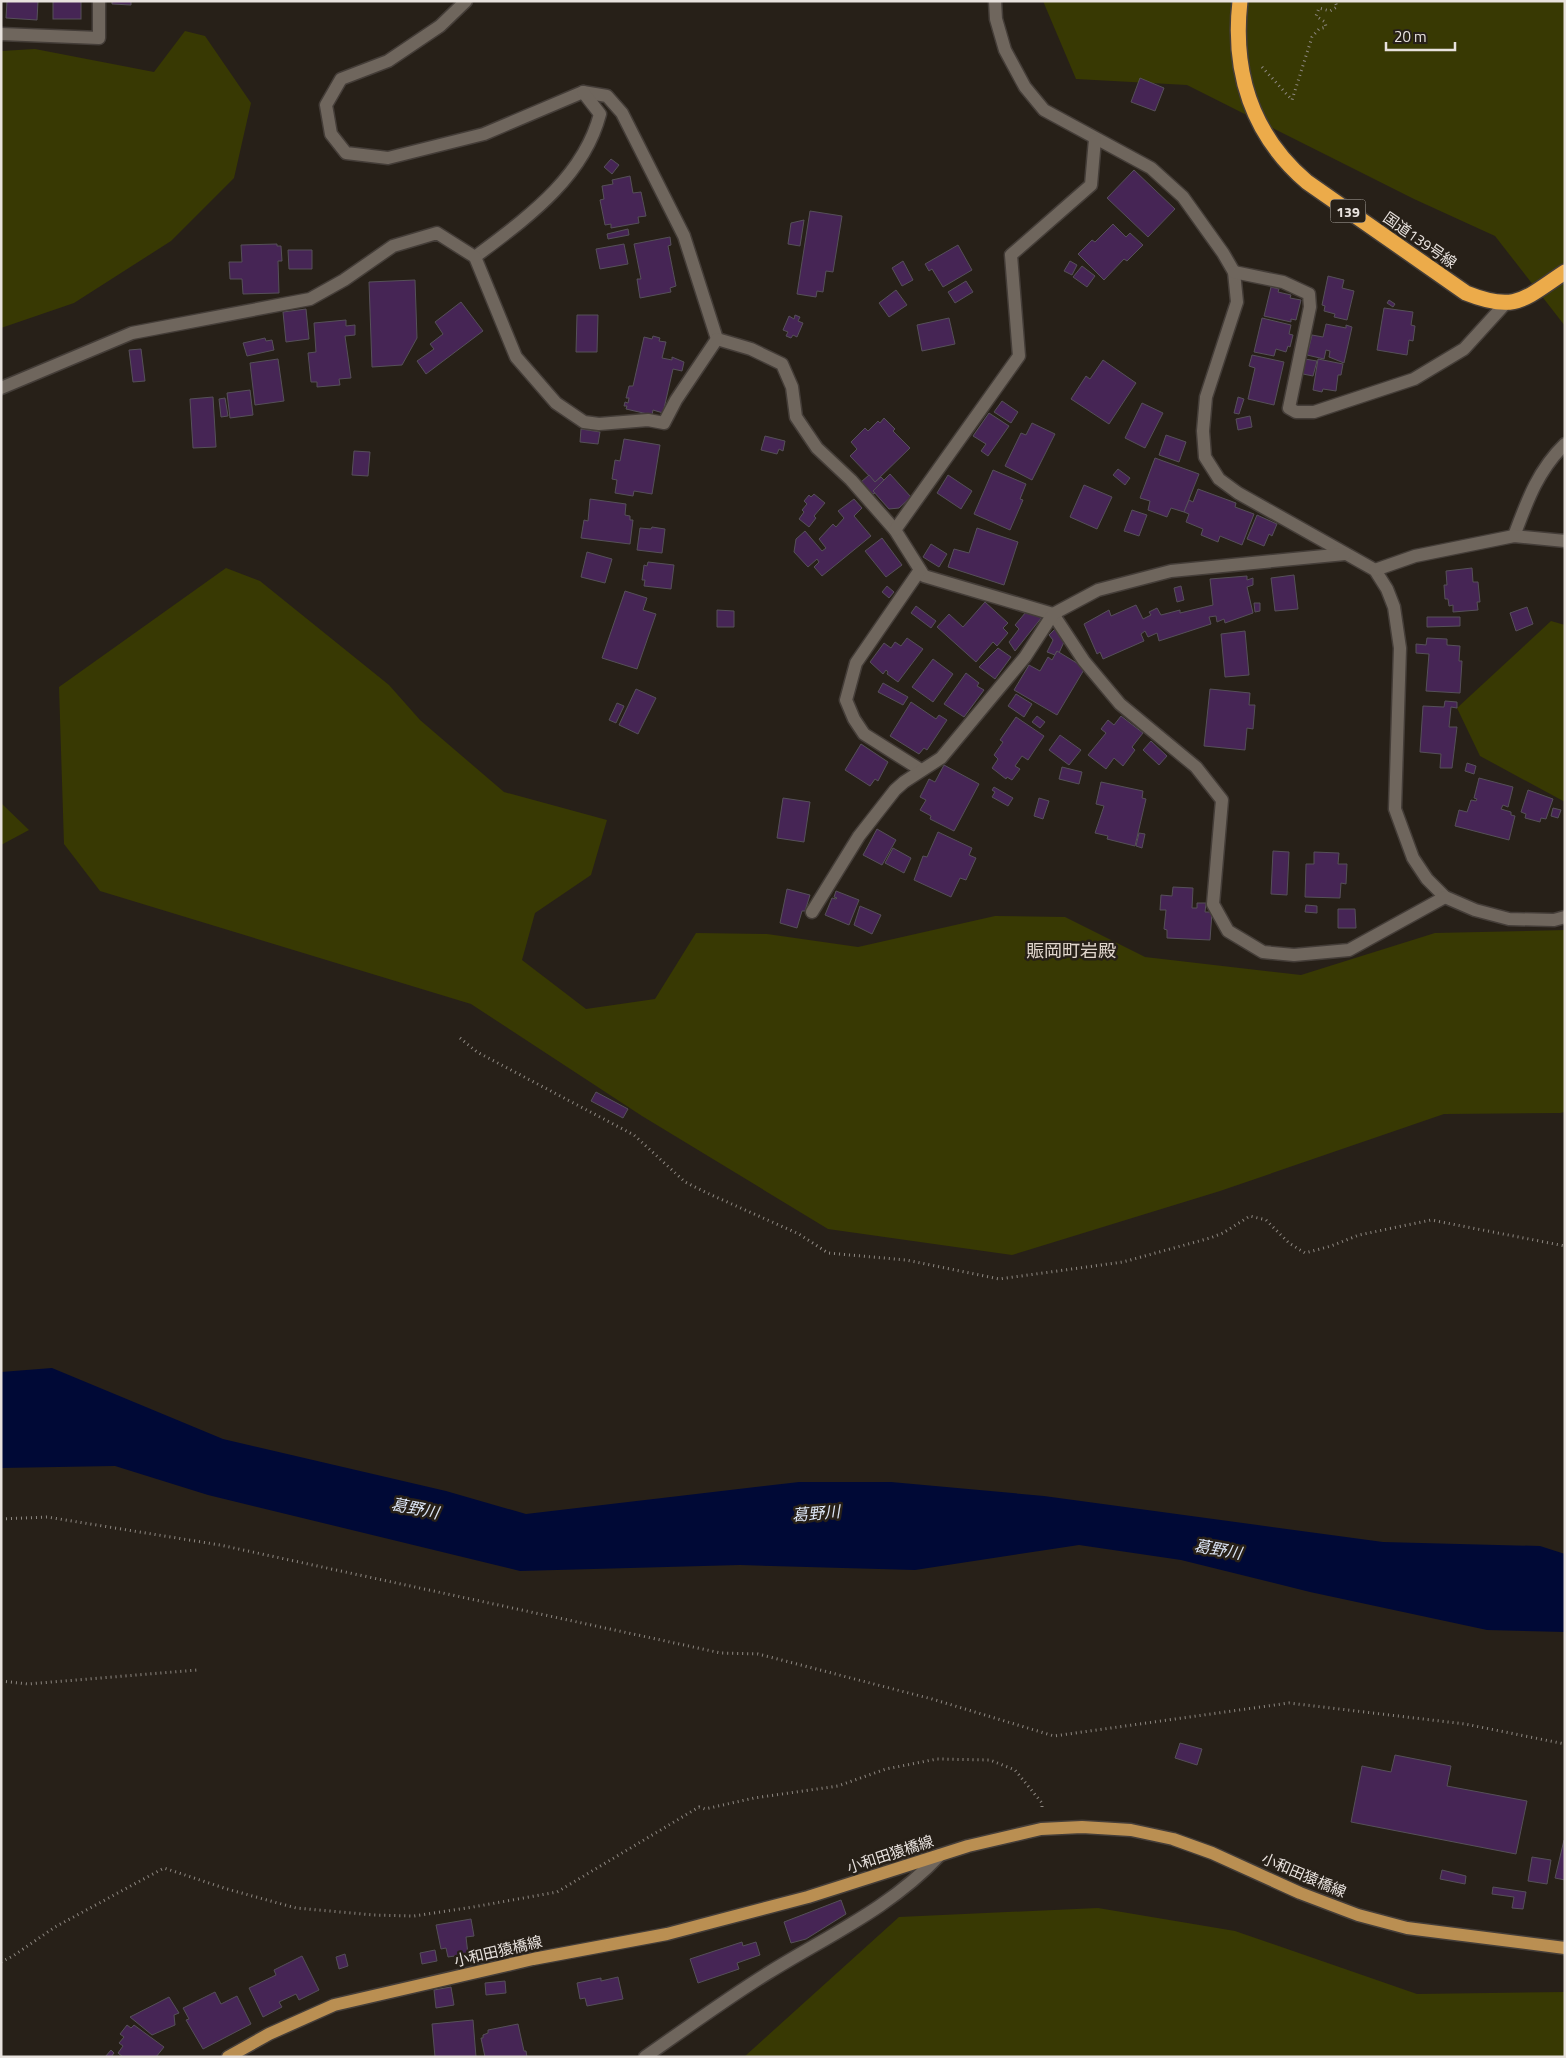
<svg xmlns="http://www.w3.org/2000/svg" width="1566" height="2058" font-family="'Titillium Web','Noto Sans JP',sans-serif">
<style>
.green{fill:#383903}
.water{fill:#000936}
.building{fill:#462555;stroke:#565059}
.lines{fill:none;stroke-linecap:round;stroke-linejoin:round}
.minor-casing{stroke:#443d38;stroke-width:15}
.major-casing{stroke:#443d38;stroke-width:15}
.highway-casing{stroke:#443d38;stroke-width:18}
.path{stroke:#8e8882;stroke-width:3;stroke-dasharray:1 4;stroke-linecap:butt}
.minor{stroke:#6f665d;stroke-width:12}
.major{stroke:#ba8f52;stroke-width:12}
.highway{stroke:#ecab4a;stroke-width:15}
.labels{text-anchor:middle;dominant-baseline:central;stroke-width:5;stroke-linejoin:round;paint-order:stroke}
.shield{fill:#272018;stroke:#aea8a3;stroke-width:1}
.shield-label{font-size:14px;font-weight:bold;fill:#e8e2de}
.street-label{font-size:15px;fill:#e8e2de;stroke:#272018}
.water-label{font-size:16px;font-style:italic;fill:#dce5f5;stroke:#272018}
.quarter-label{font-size:18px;fill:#e1d6cd;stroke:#272018}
</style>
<rect width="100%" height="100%" fill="#272018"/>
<g class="green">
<path d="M1043 1H1565V326L1495 236 1414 199 1187 85 1076 79Z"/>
<path d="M185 31 205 36 251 103 234 178 171 241 74 303 1 328V51L35 49 154 72Z"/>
<path d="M226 568 260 581 389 685 420 720 504 792 607 820 591 875 535 913 522 960 586 1009 655 999 696 933 767 934 858 947 995 916 1065 917 1145 957 1301 975 1435 933 1565 930V1112L1560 1113 1444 1114 1220 1191 1012 1255 828 1229 642 1116 471 1004 100 891 64 844 59 687Z"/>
<path d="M1551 621 1565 625V802L1480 756 1457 708Z"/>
<path d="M1 803 29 830 1 845Z"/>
<path d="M1098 1908 1235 1931 1417 1994 1565 1992V2057H744L899 1917Z"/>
</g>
<path class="water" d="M52 1368 223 1439 446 1491 526 1514 799 1482H891L1044 1496 1383 1542 1540 1546 1565 1554V1632L1487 1630 1310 1592 1181 1560 1079 1545 915 1570 740 1565 520 1571 208 1495 115 1466 1 1468V1372Z"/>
<g class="building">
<path d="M7 1H38L37 20 6 18Z"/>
<rect x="53" y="1" width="28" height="18"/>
<path d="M112 1H131V5L112 4Z"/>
<path d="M1140 78 1164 88 1155 111 1131 102Z"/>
<path d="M611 159 619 165 612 174 604 167Z"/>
<path d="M1134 170 1175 209 1148 237 1107 198Z"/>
<path d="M630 176 633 193 641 192 646 216 638 217 639 223 611 228V224L605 225 600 200 604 199 602 186 613 184 612 180Z"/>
<path d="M810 211 842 216 833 272 826 271 823 292 817 291 816 297 797 294Z"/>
<path d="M804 220 800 246 788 244 791 223Z"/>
<path d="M1113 224 1126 237 1130 233 1143 245 1127 261 1124 259 1104 280 1078 254 1092 240 1095 242Z"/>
<path d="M628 229 629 235 608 239 607 234Z"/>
<path d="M670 237 671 245 668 246 676 286 670 288 671 292 640 298 637 279H641L634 244Z"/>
<path d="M277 244V246H281L282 261H278L279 293 243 294 242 279H230L229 262H242L241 245Z"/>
<path d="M624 244 628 264 600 269 596 249Z"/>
<path d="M958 245 972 270 943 287 932 269 929 271 925 264Z"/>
<path d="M288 250H312V269H289Z"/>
<path d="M903 261 913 280 902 286 892 268Z"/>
<path d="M1070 261 1077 265 1072 275 1064 271Z"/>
<path d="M1082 266 1095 276 1087 287 1073 277Z"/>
<path d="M1328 276 1344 280 1342 288 1354 291 1347 320 1334 317 1335 314 1324 311 1325 306 1322 305Z"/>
<path d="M415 280 417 338 402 365 372 367 369 282Z"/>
<path d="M966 281 973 292 955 303 948 292Z"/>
<path d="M1271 287 1279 289 1278 292 1291 295 1290 298 1301 300 1296 320 1291 319V322L1264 316Z"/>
<path d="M896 290 907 305 889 317 879 303Z"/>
<path d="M1389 300 1395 304 1393 307 1387 303Z"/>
<path d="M461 302 483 331 426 374 417 361 434 349 430 344 443 334 435 322Z"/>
<path d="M1384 308 1413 312 1411 325 1415 326 1413 341 1409 340 1407 355 1377 350Z"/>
<path d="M306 309 309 339 286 342 283 312Z"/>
<path d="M577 315H598L597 352H576Z"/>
<path d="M795 315 800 317 798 321 803 323 797 337 793 335 791 338 786 336 788 332 783 330 789 316 794 319Z"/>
<path d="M949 318 955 344 922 351 917 325Z"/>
<path d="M1262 318 1291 325 1289 334 1293 335 1290 347 1288 346 1286 352 1276 349 1274 356 1254 352Z"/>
<path d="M346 320V326L355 325V335L345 336 351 378 339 379 340 385 317 387V382H311L308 353 316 352 314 323Z"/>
<path d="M1326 324 1346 328V325L1352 327 1344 363 1329 357 1330 351 1326 350 1324 359 1307 355 1312 335 1323 337Z"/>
<path d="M653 336 660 338 659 341 666 342 662 358 672 360V357L684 362 682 371 673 369 663 413 653 410 652 415 626 409 627 406H624L625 402 628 403 629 398H626L629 386H633L644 337 652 339Z"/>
<path d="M265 338 266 341 272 340 274 350 247 356 243 343Z"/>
<path d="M141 349 145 381 133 382 129 350Z"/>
<path d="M1252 355 1284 362 1274 405 1248 399 1255 368 1249 366Z"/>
<path d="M278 359 284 401 255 405 250 363Z"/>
<path d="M1305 359 1317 361 1313 376 1303 374Z"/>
<path d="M1318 359 1343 364 1341 375H1338L1336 391 1323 389 1322 392 1313 390Z"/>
<path d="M1103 360 1136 383 1109 424 1071 399 1086 376 1090 379Z"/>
<path d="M250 390 253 415 230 418 227 393Z"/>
<path d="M213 397 216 447 193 448 190 399Z"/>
<path d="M1238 397 1244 399 1239 414 1234 413Z"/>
<path d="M225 398 228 416 221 417 219 399Z"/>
<path d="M1002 401 1018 412 1011 423 994 412Z"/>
<path d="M1142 403 1163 413 1145 448 1125 438Z"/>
<path d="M989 413 1009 426 988 456 981 451 986 444 973 436Z"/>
<path d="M1250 416 1252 427 1238 430 1236 419Z"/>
<path d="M884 418 895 429 893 431 910 448 875 482 850 456 857 449 851 442 865 428 868 431 878 421 880 423Z"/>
<path d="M1032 423 1055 434 1032 480 1005 466 1021 433 1026 435Z"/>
<path d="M581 429 600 432 598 444 580 442Z"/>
<path d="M1166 435 1186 442 1179 462 1159 455Z"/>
<path d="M765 436 785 441 783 451 779 449 777 454 761 450Z"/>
<path d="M624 439 660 445 652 494 634 491 633 496 615 493 617 480 612 479 615 460 620 461Z"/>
<path d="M354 451 370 452 368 476 352 475Z"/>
<path d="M1155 458 1199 474 1184 512 1171 508 1167 517 1148 510 1150 501 1140 498Z"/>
<path d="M1118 469 1130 478 1125 485 1113 475Z"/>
<path d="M993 470 1026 484 1020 499 1023 500 1010 530 974 514Z"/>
<path d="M890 474 911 497 899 508 889 509 873 491Z"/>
<path d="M869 475 875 482 881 477 884 480 873 491 875 493 873 494 861 482Z"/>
<path d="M948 475 972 491 961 509 937 493Z"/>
<path d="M1084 485 1112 497 1097 529 1070 517Z"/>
<path d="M1198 489 1236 503 1235 507 1254 514 1242 545 1220 536 1218 542 1201 535 1203 529 1186 522 1189 514 1184 512 1189 500 1193 502Z"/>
<path d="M814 494 825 503 814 516 816 518 809 527 799 519 804 512 802 510 807 504 804 501 809 495 811 497Z"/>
<path d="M590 499 626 504 625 515 630 516V520H633L630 544 581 538 584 520 588 521Z"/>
<path d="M854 499 862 508 854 516 871 536 822 576 814 567 819 562 817 559 808 567 794 552 796 539 805 531 822 551 826 548 819 539 833 524 836 527 844 518 838 511Z"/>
<path d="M1132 510 1147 515 1139 536 1124 531Z"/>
<path d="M1257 515 1277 524 1272 536 1269 534 1264 546 1247 539Z"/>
<path d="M652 527 665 529 662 553 637 550 640 528 651 529Z"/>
<path d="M977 528 1018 542 1004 585 948 567 954 549 969 553Z"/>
<path d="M882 538 902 565 886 577 865 551Z"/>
<path d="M931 544 947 554 939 567 923 557Z"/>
<path d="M587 552 612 559 605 583 581 577Z"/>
<path d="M648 562 674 565 671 589 644 586 645 580H642L644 565 647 566Z"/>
<path d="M1472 568 1473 582H1478L1480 602H1477L1478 610 1453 612V605L1449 606 1448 599H1445L1444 585H1447L1446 571Z"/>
<path d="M1294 575 1298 609 1275 611 1271 578Z"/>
<path d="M1247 576V580L1253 578V585L1247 587 1253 613 1225 623 1224 619 1217 622 1216 616 1209 617 1211 624 1159 641 1157 633 1148 637 1145 631 1141 634 1144 641 1103 659 1100 652 1097 654 1084 624 1109 610 1111 616 1136 605 1143 619 1151 615 1149 612 1157 608 1161 615 1180 610V613L1213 605 1210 579Z"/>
<path d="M887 586 894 592 889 598 882 592Z"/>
<path d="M1181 586 1184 600 1177 602 1174 588Z"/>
<path d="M625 591 647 598 643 610 656 614 637 669 602 658Z"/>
<path d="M985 602 1008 623 1003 628 1008 633 997 646 993 642 976 662 937 627 949 614 963 627Z"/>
<path d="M1254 603H1260V611L1255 612Z"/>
<path d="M916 606 936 621 931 628 911 613Z"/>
<path d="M1527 607 1533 624 1516 631 1510 613Z"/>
<path d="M717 610 734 611V627H717Z"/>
<path d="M1026 612 1042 617 1015 651 1009 642 1019 629 1015 625Z"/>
<path d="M1427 617H1460V626L1427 627Z"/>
<path d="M1056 628 1064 642 1059 653 1057 651 1055 655 1047 652 1053 640 1049 635Z"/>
<path d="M1245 631 1249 675 1225 677 1221 634Z"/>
<path d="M907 638 923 649 898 682 887 674 888 672 886 670 883 674 870 662 884 643 891 648 895 642 901 646Z"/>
<path d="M1427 638 1447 639V645L1460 646 1459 661H1462L1460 693 1426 691 1429 654 1416 653V644L1426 645Z"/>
<path d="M998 648 1011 657 995 679 979 667Z"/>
<path d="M1057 651 1085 668 1057 715 1014 690 1029 665 1040 671 1048 657 1052 660Z"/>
<path d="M933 659 953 674 933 702 912 687Z"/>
<path d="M966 673 979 683 977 686 984 690 964 717 944 704Z"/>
<path d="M883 683 908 697 903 705 878 692Z"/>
<path d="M636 689 656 698 638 734 619 725Z"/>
<path d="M1210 689 1250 693 1249 705H1255L1253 729 1247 728 1245 750 1204 746Z"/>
<path d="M1016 694 1032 704 1024 717 1008 706Z"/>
<path d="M1445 701 1457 702V708L1451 707 1449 727H1457L1452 768H1440L1441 754 1420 752 1423 706 1444 707Z"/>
<path d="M911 702 936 719 939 715 947 720 927 750 924 748 919 754 890 736Z"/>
<path d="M617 703 624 706 616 723 609 720Z"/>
<path d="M1037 716 1045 722 1040 728 1032 722Z"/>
<path d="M1121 716 1143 733 1132 747 1135 750 1123 766 1114 758 1106 769 1088 755 1106 733 1101 729 1108 720 1114 725Z"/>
<path d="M1016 717 1044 736 1028 760 1022 756 1015 766 1020 769 1012 780 1007 777 1006 779 992 768 998 759 994 755 1003 742 1000 740Z"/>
<path d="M1060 735 1081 750 1069 765 1049 750Z"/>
<path d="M1151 741 1167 756 1159 765 1143 750Z"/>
<path d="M861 744 888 762 878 781 875 779 870 786 845 770Z"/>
<path d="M1467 763 1476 766 1474 774 1465 771Z"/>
<path d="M944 765 979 784 954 831 930 819 931 816 920 810 926 800 920 797 929 779 935 782Z"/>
<path d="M1062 767 1082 772 1079 784 1059 779Z"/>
<path d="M1479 778 1513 787 1508 807 1503 805 1501 809 1511 812V815L1515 816 1509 840 1455 826 1459 810 1467 812 1471 800 1476 801 1477 799 1474 798Z"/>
<path d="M1101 782 1143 791 1142 798 1146 799 1135 846 1107 839 1108 836 1095 833 1104 806 1096 804Z"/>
<path d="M994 787 1013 798 1008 806 992 797 995 792 992 790Z"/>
<path d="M1528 790 1553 799 1546 819 1541 818 1540 822 1525 818 1526 814 1521 812Z"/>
<path d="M783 798 810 802 804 842 777 838Z"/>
<path d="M1039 798 1049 801 1043 819 1034 816Z"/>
<path d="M1553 808 1561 810 1558 818 1551 816Z"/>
<path d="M877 829 896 840 882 865 863 855Z"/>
<path d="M938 832 972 848 969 855 976 858 966 880 960 878 951 897 914 880 923 856 927 857Z"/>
<path d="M1139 833 1145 834 1142 848 1136 846Z"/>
<path d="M893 848 911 858 904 873 885 863Z"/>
<path d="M1273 851 1289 852 1287 895 1271 894Z"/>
<path d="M1314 852 1339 853 1338 864H1347L1346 884 1341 883 1340 898 1305 897 1306 864H1314Z"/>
<path d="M1173 887 1193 888 1192 908H1197V903H1206L1205 912H1212L1210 940 1167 938V930L1164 929 1166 910H1160L1161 895 1172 896Z"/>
<path d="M787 889 810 895 805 911H802L797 928 780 923Z"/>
<path d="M836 891 859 900 849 925 825 915 832 898 836 899 837 898 834 897Z"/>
<path d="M1306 905 1317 906V913L1305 912Z"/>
<path d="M860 906 881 915 872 934 854 925Z"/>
<path d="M1338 909H1355L1356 928H1338Z"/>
<path d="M596 1092 628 1109 623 1118 591 1101Z"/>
<path d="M1180 1743 1202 1749 1197 1765 1175 1758Z"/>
<path d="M1395 1755 1451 1766 1447 1786 1527 1801 1516 1854 1351 1822 1362 1766 1391 1772Z"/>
<path d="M1564 1840H1565V1880L1555 1878Z"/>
<path d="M1532 1857 1551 1860 1547 1884 1528 1881Z"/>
<path d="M1442 1870 1466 1876 1465 1884 1440 1879Z"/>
<path d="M1493 1887 1526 1892 1523 1909 1512 1908 1514 1897 1492 1894Z"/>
<path d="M841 1900 846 1914 806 1939 791 1943 784 1922Z"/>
<path d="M471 1919 474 1936 466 1937 468 1954 448 1957 446 1948 441 1949 436 1925Z"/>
<path d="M742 1942 743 1946 756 1942 760 1955 737 1963 739 1969 698 1983 690 1959Z"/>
<path d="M435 1950 437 1961 422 1964 420 1953Z"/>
<path d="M345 1954 348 1966 339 1969 336 1957Z"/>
<path d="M302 1956 319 1990 299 2000 296 1994 279 2002 282 2007 263 2017 249 1988 276 1975 274 1970Z"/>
<path d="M618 1977 623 1999 587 2006 585 1998 580 1999 577 1983 601 1978V1981Z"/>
<path d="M505 1981 506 1993 486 1995 485 1983Z"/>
<path d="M451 1987 454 2005 436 2008 434 1990Z"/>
<path d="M215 1992 221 2004 237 1996 251 2024 203 2049 186 2020 189 2019 183 2008Z"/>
<path d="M169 1997 179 2013 174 2015 175 2025 152 2035 130 2017Z"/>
<path d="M473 2020 476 2057H435L432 2024Z"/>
<path d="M518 2024 524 2051H526L527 2057H485L481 2038H483V2035L488 2033V2030Z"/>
<path d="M127 2025 131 2028 134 2025 164 2047 156 2057H123L118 2053 123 2046 119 2043 124 2037 120 2034Z"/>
<path d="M111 2050 114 2053 111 2057H105Z"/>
</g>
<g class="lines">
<defs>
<g id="minor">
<path d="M466 1 440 26 388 61 341 79 326 105 331 134 346 153 388 158 484 134 583 92 607 96 622 113 684 236 717 339"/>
<path d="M995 1 996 19 1005 50 1025 87 1044 110 1151 168 1183 197 1223 253 1234 272 1237 302 1206 397 1203 431 1205 457 1219 479 1238 493 1375 570 1387 589 1394 607 1400 648 1395 809 1413 858 1427 879 1445 897 1475 910 1509 919 1554 920 1565 917"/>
<path d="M1 34 99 38V1"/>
<path d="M475 257C525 219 583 179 600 114L583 92"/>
<path d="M1234 272 1283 282 1309 294 1310 307 1289 408 1296 412H1314L1414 379 1464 349 1505 304"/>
<path d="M717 339 751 349 782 364 792 387 796 417 817 448 851 480 895 530 924 576 1053 614 1084 661 1120 704 1196 767 1222 800 1213 904 1228 931 1263 952 1294 955 1349 950 1445 897"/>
<path d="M1 388 132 333 310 299 344 280 393 246 437 233 475 257 516 357 556 403 584 422 599 424 648 420 664 423 676 400 717 339"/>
<path d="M895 530 1019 356 1011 255 1091 185 1095 139"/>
<path d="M1514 536C1527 501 1538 470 1565 444"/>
<path d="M920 570 856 663 846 700 854 719 864 734 921 770"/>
<path d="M1375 570 1415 556 1514 536 1565 541"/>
<path d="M812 912 859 836 895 790 904 782 941 758 1025 657 1053 614 1098 590 1171 571 1345 554"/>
<path d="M645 2057C685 2029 726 1999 768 1973 829 1935 889 1909 940 1855"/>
</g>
<path id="major" d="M228 2057 269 2034 334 2005 533 1959 667 1934 808 1897 968 1846 1041 1829 1082 1827 1131 1830 1173 1839 1212 1853 1300 1893 1358 1915 1407 1928 1565 1948"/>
<path id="highway" d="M1240 1C1232 72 1252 135 1307 182L1466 293C1516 313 1524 299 1565 272"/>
</defs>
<use href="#minor" class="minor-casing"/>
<use href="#major" class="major-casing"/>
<use href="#highway" class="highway-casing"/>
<g class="path">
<path d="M1262 67 1292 100 1312 37 1319 29 1326 27 1325 22 1316 16 1319 8 1330 11 1337 7 1335 1"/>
<path d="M460 1038 477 1052 634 1135 685 1182 707 1193 799 1234 828 1253 906 1260 999 1279 1123 1262 1210 1238 1223 1233 1250 1216 1266 1220 1289 1243 1305 1253 1331 1246 1359 1235 1431 1220 1565 1246"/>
<path d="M1 1519 47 1517 220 1545 721 1653 758 1654 932 1699 1054 1736 1289 1703 1465 1724 1565 1744"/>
<path d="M1 1681 28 1684 197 1670"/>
<path d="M1 1962 13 1956 55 1927 164 1868 227 1889 296 1908 374 1915 414 1916 473 1907 557 1892 699 1807 705 1809 754 1798 838 1786 886 1769 937 1759 990 1760 1015 1770 1042 1803V1811"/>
</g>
<use href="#minor" class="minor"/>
<use href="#major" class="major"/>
<use href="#highway" class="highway"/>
</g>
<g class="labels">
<rect class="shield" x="1330.5" y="199.5" width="35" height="23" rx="4"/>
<g class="shield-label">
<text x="1348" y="211">139</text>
</g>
<g class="street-label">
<text transform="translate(1420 240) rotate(35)">国道139号線</text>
<text transform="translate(890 1854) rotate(-18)">小和田猿橋線</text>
<text transform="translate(1304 1875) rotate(23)">小和田猿橋線</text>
<text transform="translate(498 1951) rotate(-13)">小和田猿橋線</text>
</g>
<g class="water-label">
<text transform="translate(415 1508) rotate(11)">葛野川</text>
<text transform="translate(816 1513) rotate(-5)">葛野川</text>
<text transform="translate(1218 1549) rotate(10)">葛野川</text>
</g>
<g class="quarter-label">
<text x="1071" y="950">賑岡町岩殿</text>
</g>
</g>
<rect width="1566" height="2058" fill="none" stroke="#e8e2de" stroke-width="5"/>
<path d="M1386 42v8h69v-8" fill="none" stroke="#e8e2de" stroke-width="2.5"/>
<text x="1394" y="42" font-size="15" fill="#e8e2de" stroke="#272018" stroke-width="4" paint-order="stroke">20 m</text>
</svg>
